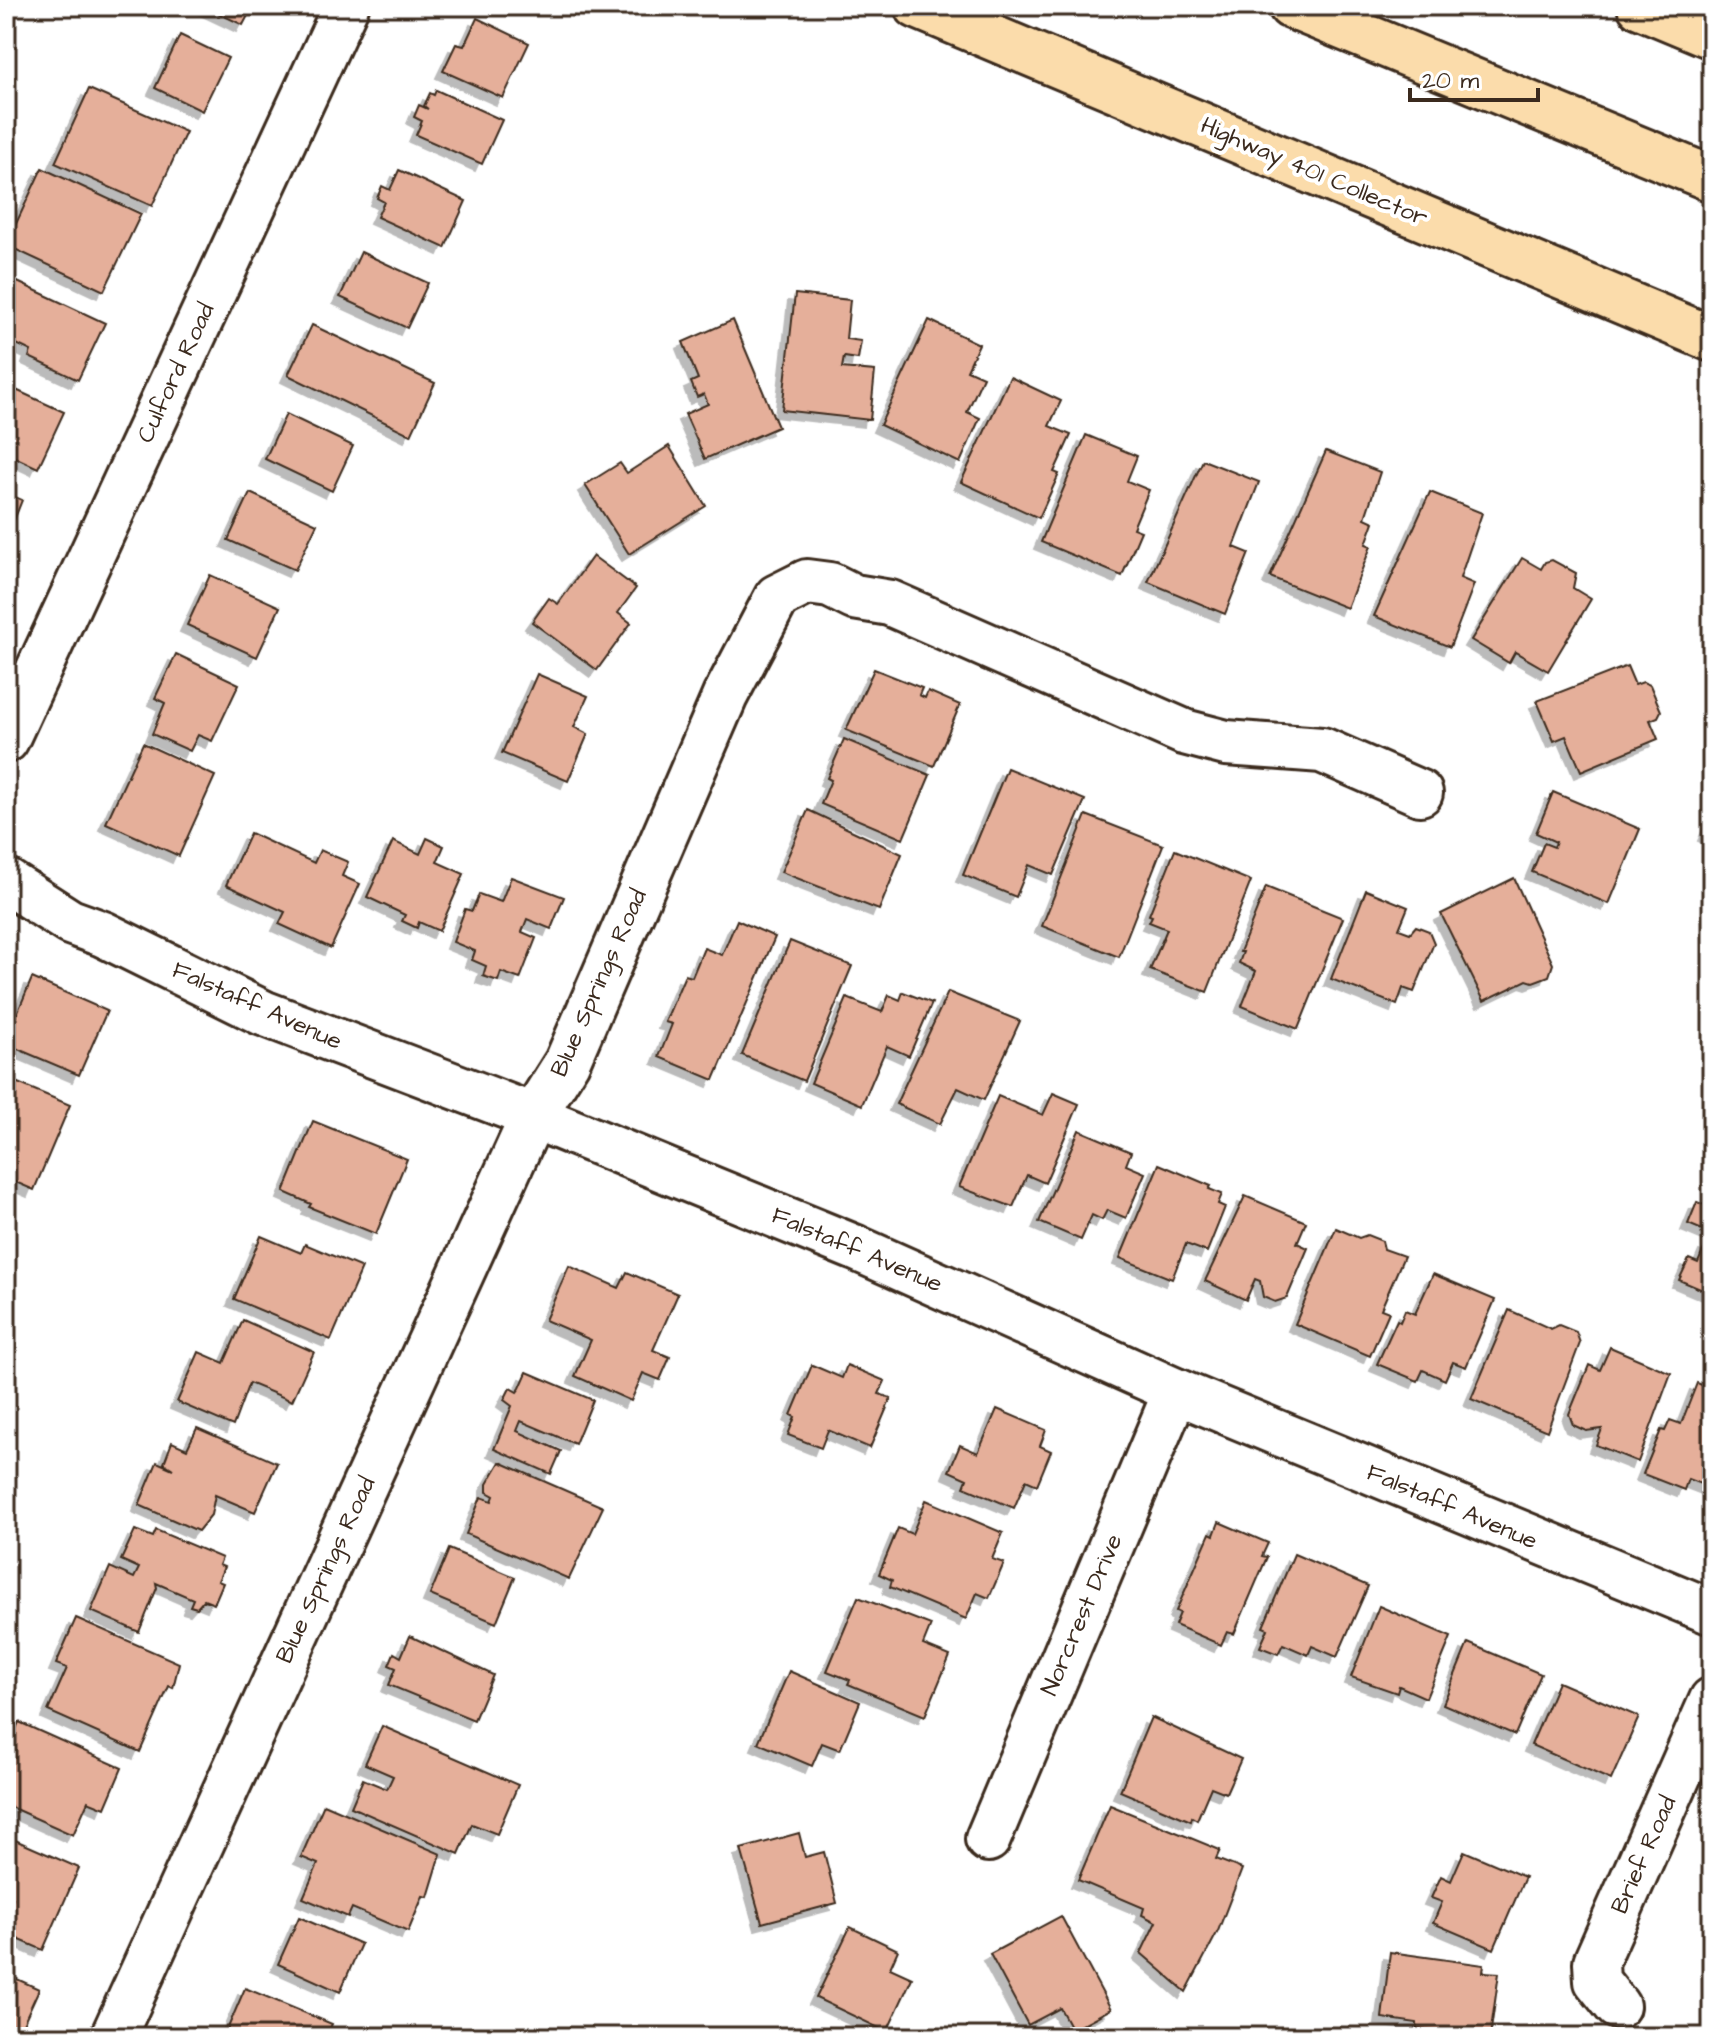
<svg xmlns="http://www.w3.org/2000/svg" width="1718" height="2043" font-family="'Architects Daughter',sans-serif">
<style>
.building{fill:#e5af9a;stroke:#3b2a1e;stroke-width:2;filter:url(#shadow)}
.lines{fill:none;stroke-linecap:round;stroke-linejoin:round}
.street-casing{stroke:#3b2a1e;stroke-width:50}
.highway-casing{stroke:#3b2a1e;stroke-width:50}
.street{stroke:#fff;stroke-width:44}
.highway{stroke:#fbdcab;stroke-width:44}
.labels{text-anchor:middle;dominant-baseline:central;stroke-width:8;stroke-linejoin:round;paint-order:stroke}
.street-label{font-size:24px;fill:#3b2a1e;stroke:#fff}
</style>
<defs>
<filter id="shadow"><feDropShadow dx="-7" dy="7" stdDeviation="0" flood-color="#0004"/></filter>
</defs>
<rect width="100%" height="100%" fill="#fff"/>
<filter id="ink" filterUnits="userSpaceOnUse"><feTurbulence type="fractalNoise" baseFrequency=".0125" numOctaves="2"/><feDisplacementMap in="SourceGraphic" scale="16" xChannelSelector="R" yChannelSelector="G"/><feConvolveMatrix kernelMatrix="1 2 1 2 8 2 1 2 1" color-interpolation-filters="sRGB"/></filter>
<g filter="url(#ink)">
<g class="building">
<path d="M203 6H253L243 25Z"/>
<path d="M477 18 529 43 503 98 443 71 456 44 464 46Z"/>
<path d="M180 35 228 58 202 111 155 88Z"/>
<path d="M89 89 186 132 152 206 55 163Z"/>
<path d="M436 90 502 120 482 164 416 135 422 121 414 117 419 105 428 109 424 106 430 93 434 95Z"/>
<path d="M42 168 141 214 104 291 6 245Z"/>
<path d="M399 170 466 201 445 248 377 217 384 202 377 198 382 186 390 190Z"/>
<path d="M361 252 428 283 407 328 340 297Z"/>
<path d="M9 278 105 323 78 380 29 357 31 351 6 339Z"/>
<path d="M795 294 850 300 846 339 861 341 858 359 844 357 842 368 875 371 870 420 782 410Z"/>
<path d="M733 320 778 427 705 459 685 414 708 404 704 394 697 397 691 382 698 379 683 342Z"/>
<path d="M929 320 979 344 967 370 983 377 967 412 980 418 960 463 880 425Z"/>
<path d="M312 325 435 383 411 435 288 375Z"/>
<path d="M1010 377 1061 401 1049 426 1071 435 1054 472 1059 474 1039 518 961 482Z"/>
<path d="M16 390 64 412 38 468 6 453V412Z"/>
<path d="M286 414 353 446 332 491 265 459Z"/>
<path d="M1086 435 1137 456 1127 481 1149 490 1133 528 1141 531 1122 576 1041 542Z"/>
<path d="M669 446 706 506 629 554 585 485 620 463 627 473Z"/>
<path d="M1326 451 1380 472 1365 518 1374 522 1366 544 1371 546 1347 608 1270 577Z"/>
<path d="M1203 460 1259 482 1234 547 1249 553 1225 614 1148 582Z"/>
<path d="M1430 492 1482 513 1460 578 1474 584 1450 647 1374 616Z"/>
<path d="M6 493 22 500 7 538H6Z"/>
<path d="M250 493 317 524 295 570 228 540Z"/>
<path d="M593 556 636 588 618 613 631 623 597 670 532 622 549 598 558 604Z"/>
<path d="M1522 558 1541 569 1545 562 1552 560 1576 573 1573 588 1591 599 1548 671 1515 652 1509 663 1471 640Z"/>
<path d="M210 575 280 607 257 657 187 625Z"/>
<path d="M176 654 239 684 212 741 198 735 190 751 152 734 165 703 155 698Z"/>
<path d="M1627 666 1635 685 1643 682 1650 685 1661 711 1658 717 1650 720 1658 739 1581 771 1566 736 1554 741 1537 701Z"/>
<path d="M874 669 922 688 919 695 925 698 928 691 960 705 934 766 846 730Z"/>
<path d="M537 674 588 696 574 727 588 734 568 781 502 753Z"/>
<path d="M844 739 930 775 903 839 821 804 831 780 827 778Z"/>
<path d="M143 743 215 776 179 856 106 823Z"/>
<path d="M1007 768 1085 800 1053 875 1029 865 1016 897 963 875Z"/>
<path d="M1553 792 1640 829 1609 904 1532 872 1544 843 1554 847 1556 842 1536 833Z"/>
<path d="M808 810 902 854 879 910 781 872Z"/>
<path d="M1086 815 1163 845 1119 957 1042 926Z"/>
<path d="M1712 818V837L1705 834Z"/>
<path d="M250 833 314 863 320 850 348 862 342 876 360 884 331 948 279 924 285 912 226 885Z"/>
<path d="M427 838 444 846 437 862 464 874 439 931 419 922 417 928 402 921 405 915 367 897 393 841 420 854Z"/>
<path d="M1175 850 1251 881 1207 992 1150 970 1167 929 1149 922 1152 916 1149 915Z"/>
<path d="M511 877 564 897 551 929 527 919 522 932 536 938 520 979 501 972 498 981 483 976 486 966 472 960 475 951 453 942 465 909 472 911 479 894 501 902Z"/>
<path d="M1514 878 1553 964 1549 976 1533 982 1527 980 1484 1001 1441 914Z"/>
<path d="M1266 887 1343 918 1298 1029 1242 1006 1256 971 1239 963 1243 952H1240Z"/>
<path d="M1366 890 1408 907 1399 929 1410 933 1416 926 1429 931 1434 943 1414 992 1403 988 1397 1005 1331 979Z"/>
<path d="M737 920 775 937 714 1080 659 1057 672 1024 665 1022 685 975 692 977 704 948 722 955Z"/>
<path d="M790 941 852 966 804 1081 742 1055Z"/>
<path d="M32 978 107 1011 79 1075 6 1044V1025L11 1028Z"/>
<path d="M903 992 932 1003 909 1056 887 1046 862 1105 811 1083 847 998 882 1012 889 995 900 1000Z"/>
<path d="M948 992 1020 1021 984 1100 958 1088 940 1124 896 1104Z"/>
<path d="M6 1078 70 1105 34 1190 6 1178Z"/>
<path d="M1053 1093 1079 1104 1045 1183 1027 1175 1013 1207 959 1187 998 1096 1043 1115Z"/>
<path d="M313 1121 407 1159 376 1234 309 1207 311 1204 284 1192Z"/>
<path d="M1079 1130 1131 1152 1126 1165 1145 1173 1126 1218 1107 1210 1102 1220 1092 1215 1081 1240 1039 1222Z"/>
<path d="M1159 1164 1211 1186 1209 1189 1222 1194 1218 1204 1225 1207 1207 1252 1186 1244 1172 1279 1120 1258Z"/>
<path d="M1245 1196 1306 1222 1297 1243 1308 1248 1287 1298 1275 1302 1263 1297 1260 1281 1255 1279 1246 1300 1205 1281Z"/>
<path d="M1697 1202 1712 1208V1234L1688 1224Z"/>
<path d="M1336 1228 1359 1238 1367 1235 1382 1241 1384 1249 1404 1256 1381 1309 1389 1312 1370 1356 1295 1324Z"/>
<path d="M261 1236 301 1253 305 1244 362 1268 331 1340 234 1299Z"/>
<path d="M1706 1244 1712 1247V1294L1679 1280 1689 1259 1698 1263Z"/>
<path d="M569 1266 619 1288 627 1272 678 1294 653 1350 670 1357 660 1380 643 1373 631 1401 575 1376 591 1340 545 1320Z"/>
<path d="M1433 1274 1495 1300 1466 1367 1453 1362 1445 1380 1423 1370 1418 1381 1377 1364 1397 1320 1400 1322 1405 1310 1415 1314Z"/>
<path d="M1509 1310 1551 1329 1559 1325 1576 1332 1580 1343 1547 1431 1471 1399Z"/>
<path d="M243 1320 314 1352 292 1401 249 1383 233 1426 177 1402 199 1352 224 1363Z"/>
<path d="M1610 1347 1671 1373 1638 1462 1596 1445 1602 1429 1586 1431 1573 1425 1569 1414 1589 1365 1600 1370Z"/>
<path d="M812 1365 842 1378 847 1365 885 1381 879 1394 891 1398 870 1448 828 1430 821 1448 788 1435 795 1417 791 1415Z"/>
<path d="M527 1372 593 1400 575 1444 521 1421 517 1431 561 1451 551 1474 494 1449 512 1406 504 1400 510 1388 517 1392 520 1388Z"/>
<path d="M1697 1383 1712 1389V1485L1711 1488 1688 1479 1684 1490 1643 1474 1661 1430 1665 1431 1670 1420 1681 1424Z"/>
<path d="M997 1409 1046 1430 1040 1446 1051 1451 1037 1485 1026 1480 1014 1508 964 1487 967 1479 949 1471 960 1445 978 1453Z"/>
<path d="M197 1428 277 1463 255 1512 215 1495 211 1515 198 1531 139 1505 157 1462 173 1469 164 1463 172 1442 187 1449Z"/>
<path d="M500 1462 603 1507 569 1579 466 1534 481 1497 492 1501 494 1496 487 1492V1484Z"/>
<path d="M926 1500 1003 1533 992 1559 1004 1563 989 1598 977 1593 966 1619 890 1587 892 1580 879 1574 898 1528 912 1534Z"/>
<path d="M1219 1522 1268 1543 1262 1556 1267 1557 1234 1634 1227 1632 1221 1645 1175 1625 1180 1613 1176 1611 1210 1533 1214 1535Z"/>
<path d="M135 1530 153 1537 156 1530 222 1558 219 1565 224 1567 218 1581 223 1583 214 1604 204 1600 197 1608 190 1606 193 1599 156 1583 157 1588 139 1632 91 1611 110 1567 134 1578 139 1568 121 1560Z"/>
<path d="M449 1549 515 1577 496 1623 430 1595Z"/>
<path d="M1294 1554 1368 1586 1337 1657 1312 1646 1308 1655 1283 1644 1278 1654 1260 1647 1268 1629 1263 1627Z"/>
<path d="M858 1597 931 1625 923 1645 950 1656 925 1716 848 1684 850 1680 827 1671Z"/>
<path d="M1379 1606 1451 1637 1426 1698 1399 1686 1397 1693 1351 1677Z"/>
<path d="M76 1618 179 1663 173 1688 169 1686 140 1752 48 1711 67 1668 56 1664Z"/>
<path d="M410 1636 493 1675 474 1720 389 1685 396 1668 389 1665 394 1653 401 1657Z"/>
<path d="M1468 1643 1541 1674 1515 1735 1443 1704Z"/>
<path d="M789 1671 860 1702 840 1750 822 1743 812 1766 758 1743Z"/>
<path d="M1558 1682 1639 1717 1611 1780 1531 1745Z"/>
<path d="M1151 1717 1241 1759 1226 1793 1211 1787 1197 1820 1192 1817 1191 1821 1120 1791Z"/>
<path d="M19 1722 122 1768 105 1808 88 1801 73 1835 6 1805V1750Z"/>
<path d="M382 1726 518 1785 497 1834 472 1824 459 1854 351 1807 363 1779 387 1789 393 1776 365 1764Z"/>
<path d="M324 1804 441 1854 428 1897 423 1896 408 1932 352 1908 348 1917 303 1898 318 1864 301 1857Z"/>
<path d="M1110 1805 1220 1850 1216 1859 1242 1869 1218 1931 1186 1992 1141 1953 1156 1922 1142 1915 1144 1908 1078 1880Z"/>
<path d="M799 1833 805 1857 824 1852 837 1903 762 1923 741 1849Z"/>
<path d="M6 1836 79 1868 43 1950 6 1934V1915L13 1898 6 1895Z"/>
<path d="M1464 1851 1525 1877 1494 1949 1433 1923 1442 1902 1431 1898 1441 1876 1451 1881Z"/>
<path d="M1061 1916 1111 2009 1072 2030 1060 2008 1028 2025 990 1954Z"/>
<path d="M299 1917 361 1944 340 1992 278 1964Z"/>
<path d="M850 1927 898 1950 890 1968 912 1978 887 2032 816 1998Z"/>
<path d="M1390 1952 1484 1965 1483 1972 1499 1973 1490 2037H1444L1445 2032 1417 2029V2023L1382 2018Z"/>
<path d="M6 1974 39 1989 17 2037H6Z"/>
<path d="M245 1988 332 2024 326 2037H224Z"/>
</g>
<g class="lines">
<defs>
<g id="street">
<path d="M6 740 346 6"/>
<path d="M6 881 70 922 103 934 263 1013 533 1116 856 1248 1176 1391 1712 1612"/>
<path d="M988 1839 1176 1391"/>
<path d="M1617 2006 1597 1981 1596 1962 1712 1700"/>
<path d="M113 2037 533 1116 567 1062 725 696 777 597 807 582 830 585 854 597 890 603 1184 732 1226 743 1322 750 1420 793"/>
</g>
<g id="highway">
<path d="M917 6 1712 339"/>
<path d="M1291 6 1712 179"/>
<path d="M1640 6 1712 36"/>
</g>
</defs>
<use href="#street" class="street-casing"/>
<use href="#highway" class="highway-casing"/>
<use href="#street" class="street"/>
<use href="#highway" class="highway"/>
</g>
</g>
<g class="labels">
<g class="street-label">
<text transform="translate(1314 172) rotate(23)">Highway 401 Collector</text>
<text transform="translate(176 373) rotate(-65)">Culford Road</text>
<text transform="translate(599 983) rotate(-66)">Blue Springs Road</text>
<text transform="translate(257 1006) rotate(24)">Falstaff Avenue</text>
<text transform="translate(857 1250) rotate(23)">Falstaff Avenue</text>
<text transform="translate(1452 1507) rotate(23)">Falstaff Avenue</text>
<text transform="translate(326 1570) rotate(-65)">Blue Springs Road</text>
<text transform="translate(1082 1615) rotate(-67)">Norcrest Drive</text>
<text transform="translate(1644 1855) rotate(-66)">Brief Road</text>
</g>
</g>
<rect width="1718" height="2043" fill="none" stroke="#fff" stroke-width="32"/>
<rect x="16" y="16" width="1686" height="2011" fill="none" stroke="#3b2a1e" stroke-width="3" filter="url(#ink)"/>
<path d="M1410 88v12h128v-12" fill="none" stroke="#3b2a1e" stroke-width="4"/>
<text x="1422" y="88" font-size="24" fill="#3b2a1e" stroke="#ffffff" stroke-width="6" paint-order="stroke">20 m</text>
</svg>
